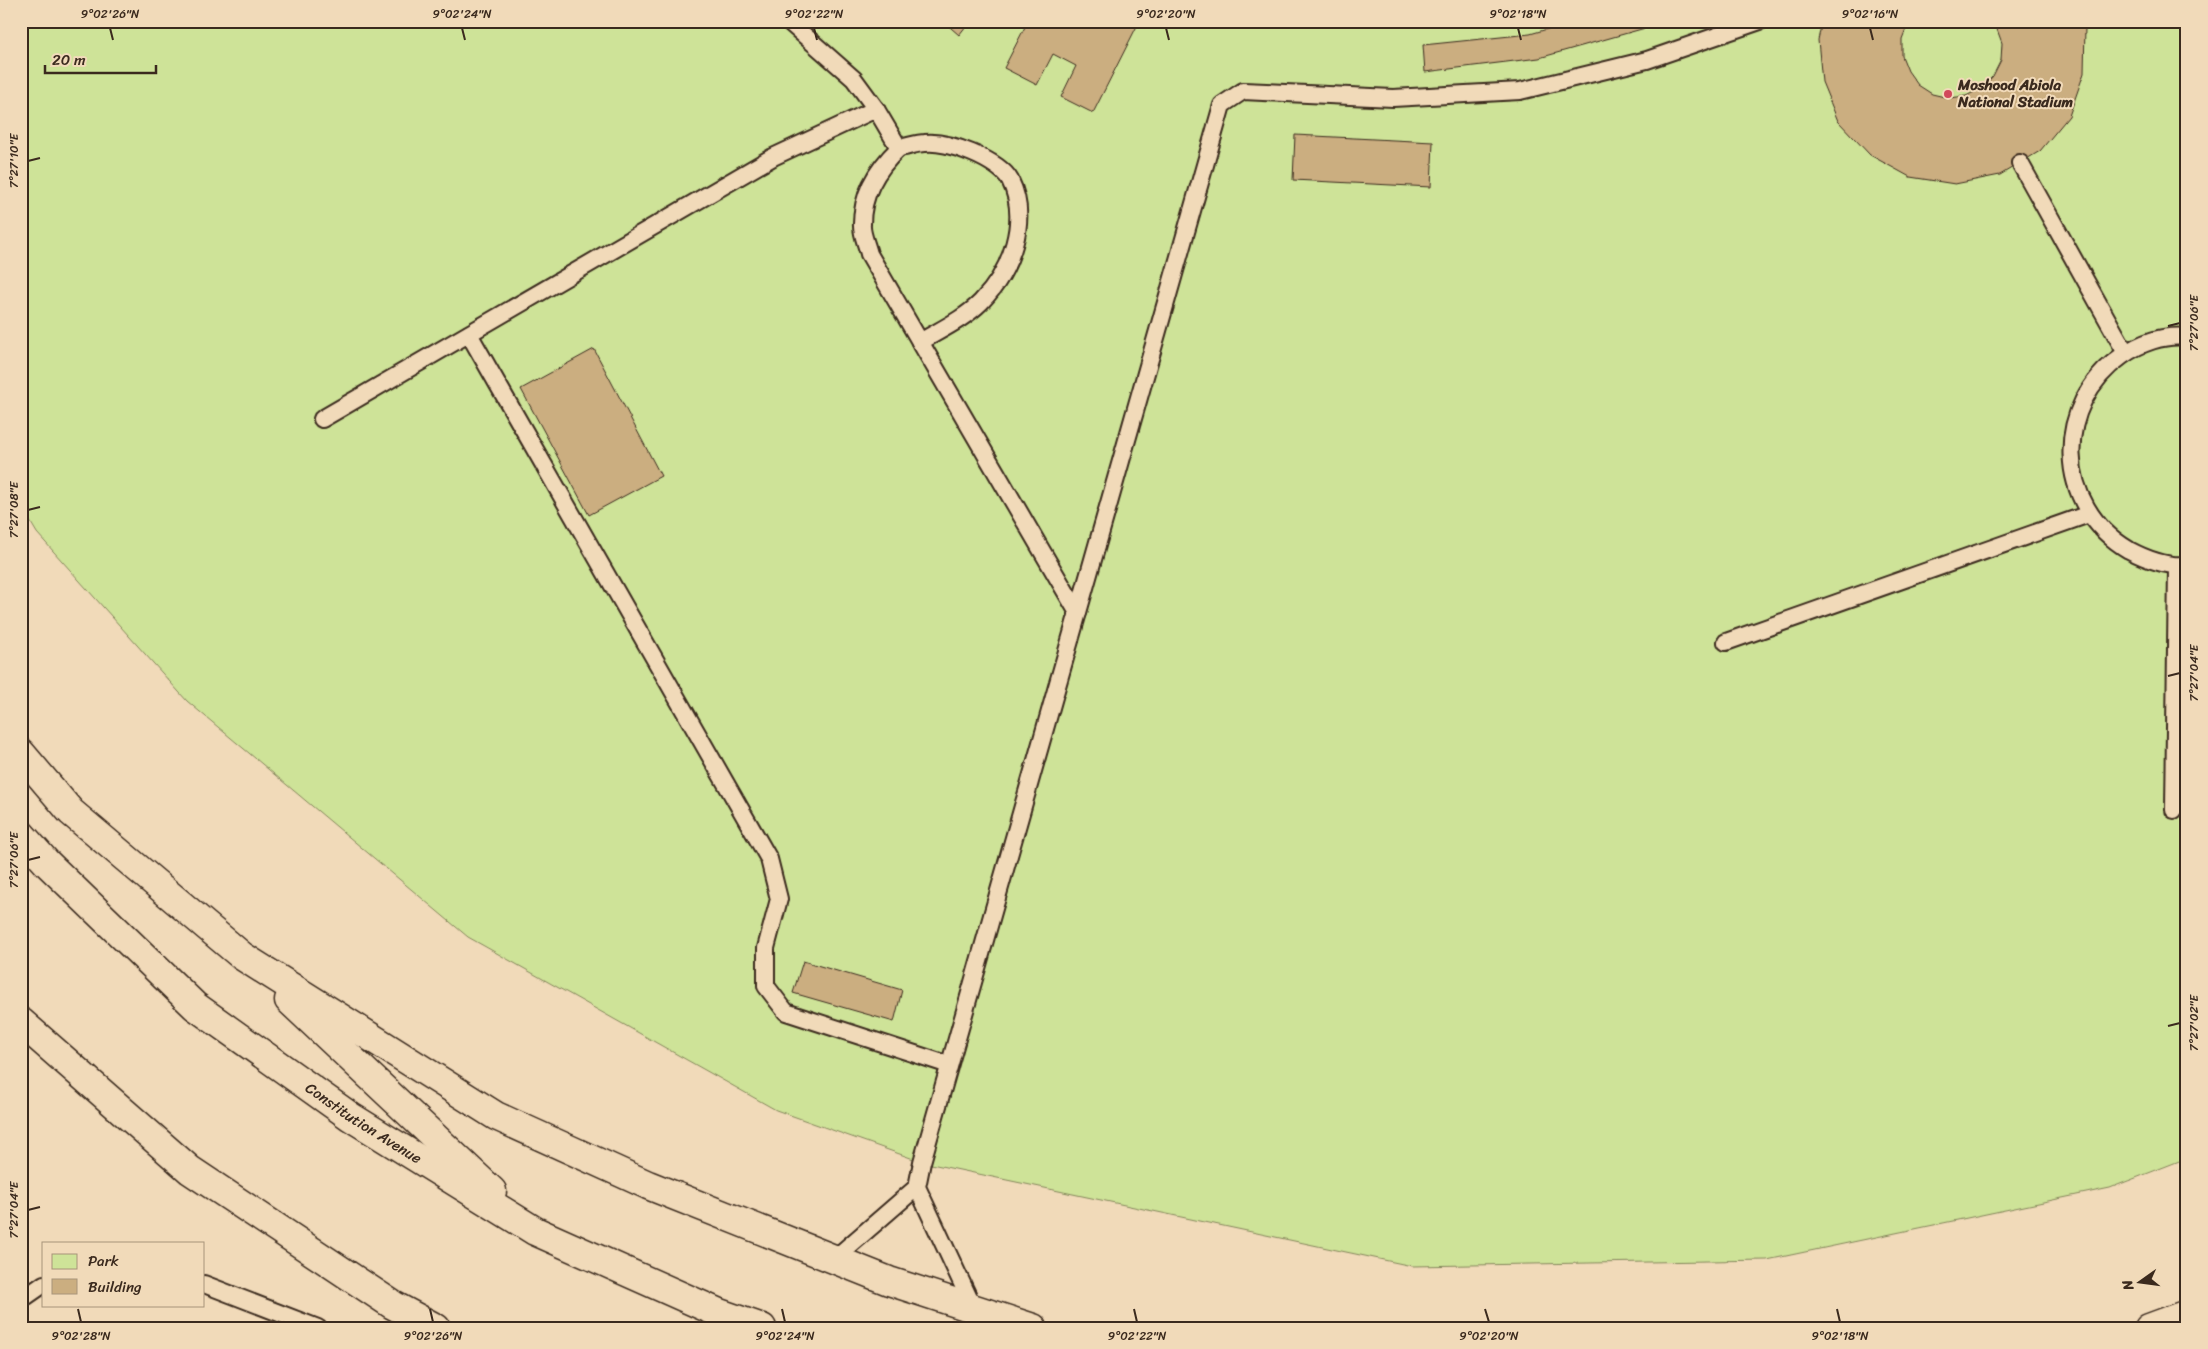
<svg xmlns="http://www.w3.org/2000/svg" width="2208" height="1349" font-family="Sriracha,sans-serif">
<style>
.green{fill:#cee398;stroke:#84865b}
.building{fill:#cbae80;stroke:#3b2a1e}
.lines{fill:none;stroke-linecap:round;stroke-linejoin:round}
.service-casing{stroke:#3b2a1e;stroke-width:20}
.motorway-casing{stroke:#3b2a1e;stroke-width:31}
.service{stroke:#f1dab9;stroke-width:16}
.motorway{stroke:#f1dab9;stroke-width:28}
.ticks{fill:none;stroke:#3b2a1e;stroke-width:2}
.poi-dot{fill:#d1495b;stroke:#f1dab9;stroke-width:2}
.labels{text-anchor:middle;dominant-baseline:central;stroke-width:4;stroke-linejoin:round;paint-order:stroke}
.poi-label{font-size:15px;font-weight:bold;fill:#3b2a1e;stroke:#f1dab9;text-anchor:start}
.street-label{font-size:15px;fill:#3b2a1e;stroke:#f1dab9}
.neatline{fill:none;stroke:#3b2a1e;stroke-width:2}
.ticks-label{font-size:12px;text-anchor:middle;fill:#3b2a1e}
</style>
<rect width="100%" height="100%" fill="#f1dab9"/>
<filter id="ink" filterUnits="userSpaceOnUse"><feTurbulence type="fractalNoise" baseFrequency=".02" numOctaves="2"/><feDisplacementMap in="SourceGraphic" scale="10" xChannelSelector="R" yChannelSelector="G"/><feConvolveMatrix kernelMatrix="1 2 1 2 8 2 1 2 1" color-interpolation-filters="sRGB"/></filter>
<g filter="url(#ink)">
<path class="green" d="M21 21H2187V1158L2110 1188 1767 1260 1412 1266 922 1162 776 1110 468 937 187 701 37 533 21 506Z"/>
<g class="building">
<path d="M943 21H970L959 35Z"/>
<path d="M1028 21 1139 22 1093 113 1061 97 1076 66 1053 54 1037 85 1004 68Z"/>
<path d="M1576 21H1670L1539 58 1425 72 1423 45 1530 34Z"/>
<path d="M1822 21H1909L1902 39V56L1908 71 1918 85 1932 94 1949 98 1966 96 1982 88 1993 76 2001 60 2002 43 1994 21H2083L2085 27 2084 73 2069 116 2040 151 2000 175 1955 184 1910 177 1870 155 1838 121 1822 82 1818 40Z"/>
<path d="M1295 135 1433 142 1431 187 1293 180Z"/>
<path d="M594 349 661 476 589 515 521 389Z"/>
<path d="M803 961 902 990 894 1022 793 993Z"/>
</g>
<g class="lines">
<defs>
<g id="service">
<path d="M788 21 854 79 876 109 899 148C878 168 862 193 862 224 861 233 867 245 869 254L1078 613"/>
<path d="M899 148C907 147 916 143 925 143 947 140 999 160 1010 180 1030 220 1011 271 981 302 964 319 940 330 920 342"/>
<path d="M2020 163 2126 353"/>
<path d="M469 334 769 859 779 899 766 948V986L786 1012 949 1065"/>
<path d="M2187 337C2164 334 2140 343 2122 356 2053 404 2054 506 2129 550 2146 559 2167 567 2187 565"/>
<path d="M322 419 773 157 876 109"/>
<path d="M1726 642 2089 514"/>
<path d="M2174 810 2177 566"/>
<path d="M834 1259 917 1187"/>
<path d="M204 1284 318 1328"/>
<path d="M21 1300 44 1284"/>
<path d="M974 1309 917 1187 922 1162 1222 105 1243 91 1393 98 1520 91 1647 60 1760 21"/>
</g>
<g id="motorway">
<path d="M21 753 71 812 242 956 496 1116 648 1185 889 1281 1033 1328"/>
<path id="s1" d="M21 834 47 863 195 1006 351 1117 535 1231 719 1313 762 1328"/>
<path d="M289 1000 492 1191"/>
<path d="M21 1022 190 1170 393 1305 436 1328"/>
<path d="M2149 1328 2187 1314"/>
</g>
</defs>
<use href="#service" class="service-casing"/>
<use href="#motorway" class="motorway-casing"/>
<use href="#service" class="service"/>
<use href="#motorway" class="motorway"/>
</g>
</g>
<path class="ticks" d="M110 28 113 40M462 28 465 40M814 28 817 40M1166 28 1169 40M1518 28 1521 40M1870 28 1873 40M28 161 40 158M2168 326 2180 323M28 510 40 507M2168 676 2180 673M28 860 40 857M2168 1026 2180 1023M28 1210 40 1207M78 1309 81 1322M430 1309 433 1322M782 1309 785 1322M1134 1309 1137 1322M1485 1309 1489 1322M1837 1309 1840 1322"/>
<circle class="poi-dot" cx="1948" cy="94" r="5"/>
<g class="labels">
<g class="poi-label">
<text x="1958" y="85">Moshood Abiola<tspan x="1958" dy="17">National Stadium</tspan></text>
</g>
<g class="street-label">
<text stroke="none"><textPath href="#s1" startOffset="450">Constitution Avenue</textPath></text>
</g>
</g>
<rect width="2208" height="1349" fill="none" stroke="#f1dab9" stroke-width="55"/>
<rect x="42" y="1242" width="162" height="65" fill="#f1dab9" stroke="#a8947b"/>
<rect x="52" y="1254" width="25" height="15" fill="#cee398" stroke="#a8947b"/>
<text x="88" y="1266" font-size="15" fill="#3b2a1e">Park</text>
<rect x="52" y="1279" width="25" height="15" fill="#cbae80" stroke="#a8947b"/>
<text x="88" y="1292" font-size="15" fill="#3b2a1e">Building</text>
<g transform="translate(2140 1282) rotate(256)" stroke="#f1dab9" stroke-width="4" paint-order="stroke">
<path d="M0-4L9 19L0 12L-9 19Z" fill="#3b2a1e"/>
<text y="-8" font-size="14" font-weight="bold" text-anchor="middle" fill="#3b2a1e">N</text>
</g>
<path d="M45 65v8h111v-8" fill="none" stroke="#3b2a1e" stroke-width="2.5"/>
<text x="52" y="65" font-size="15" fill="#3b2a1e" stroke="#f1dab9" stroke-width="4" paint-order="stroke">20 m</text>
<rect x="28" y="28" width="2152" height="1294" class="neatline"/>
<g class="ticks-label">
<text x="110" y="18">9°02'26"N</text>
<text x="462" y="18">9°02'24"N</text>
<text x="814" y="18">9°02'22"N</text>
<text x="1166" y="18">9°02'20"N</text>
<text x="1518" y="18">9°02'18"N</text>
<text x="1870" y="18">9°02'16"N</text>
<text transform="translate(14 161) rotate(-90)" y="4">7°27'10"E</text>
<text transform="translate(2194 323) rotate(-90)" y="4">7°27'06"E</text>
<text transform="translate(14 510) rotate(-90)" y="4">7°27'08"E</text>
<text transform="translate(2194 673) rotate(-90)" y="4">7°27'04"E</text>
<text transform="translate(14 860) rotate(-90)" y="4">7°27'06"E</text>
<text transform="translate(2194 1023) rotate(-90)" y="4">7°27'02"E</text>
<text transform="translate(14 1210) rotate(-90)" y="4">7°27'04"E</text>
<text x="81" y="1340">9°02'28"N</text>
<text x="433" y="1340">9°02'26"N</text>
<text x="785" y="1340">9°02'24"N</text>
<text x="1137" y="1340">9°02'22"N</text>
<text x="1489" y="1340">9°02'20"N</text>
<text x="1840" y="1340">9°02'18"N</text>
</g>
</svg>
